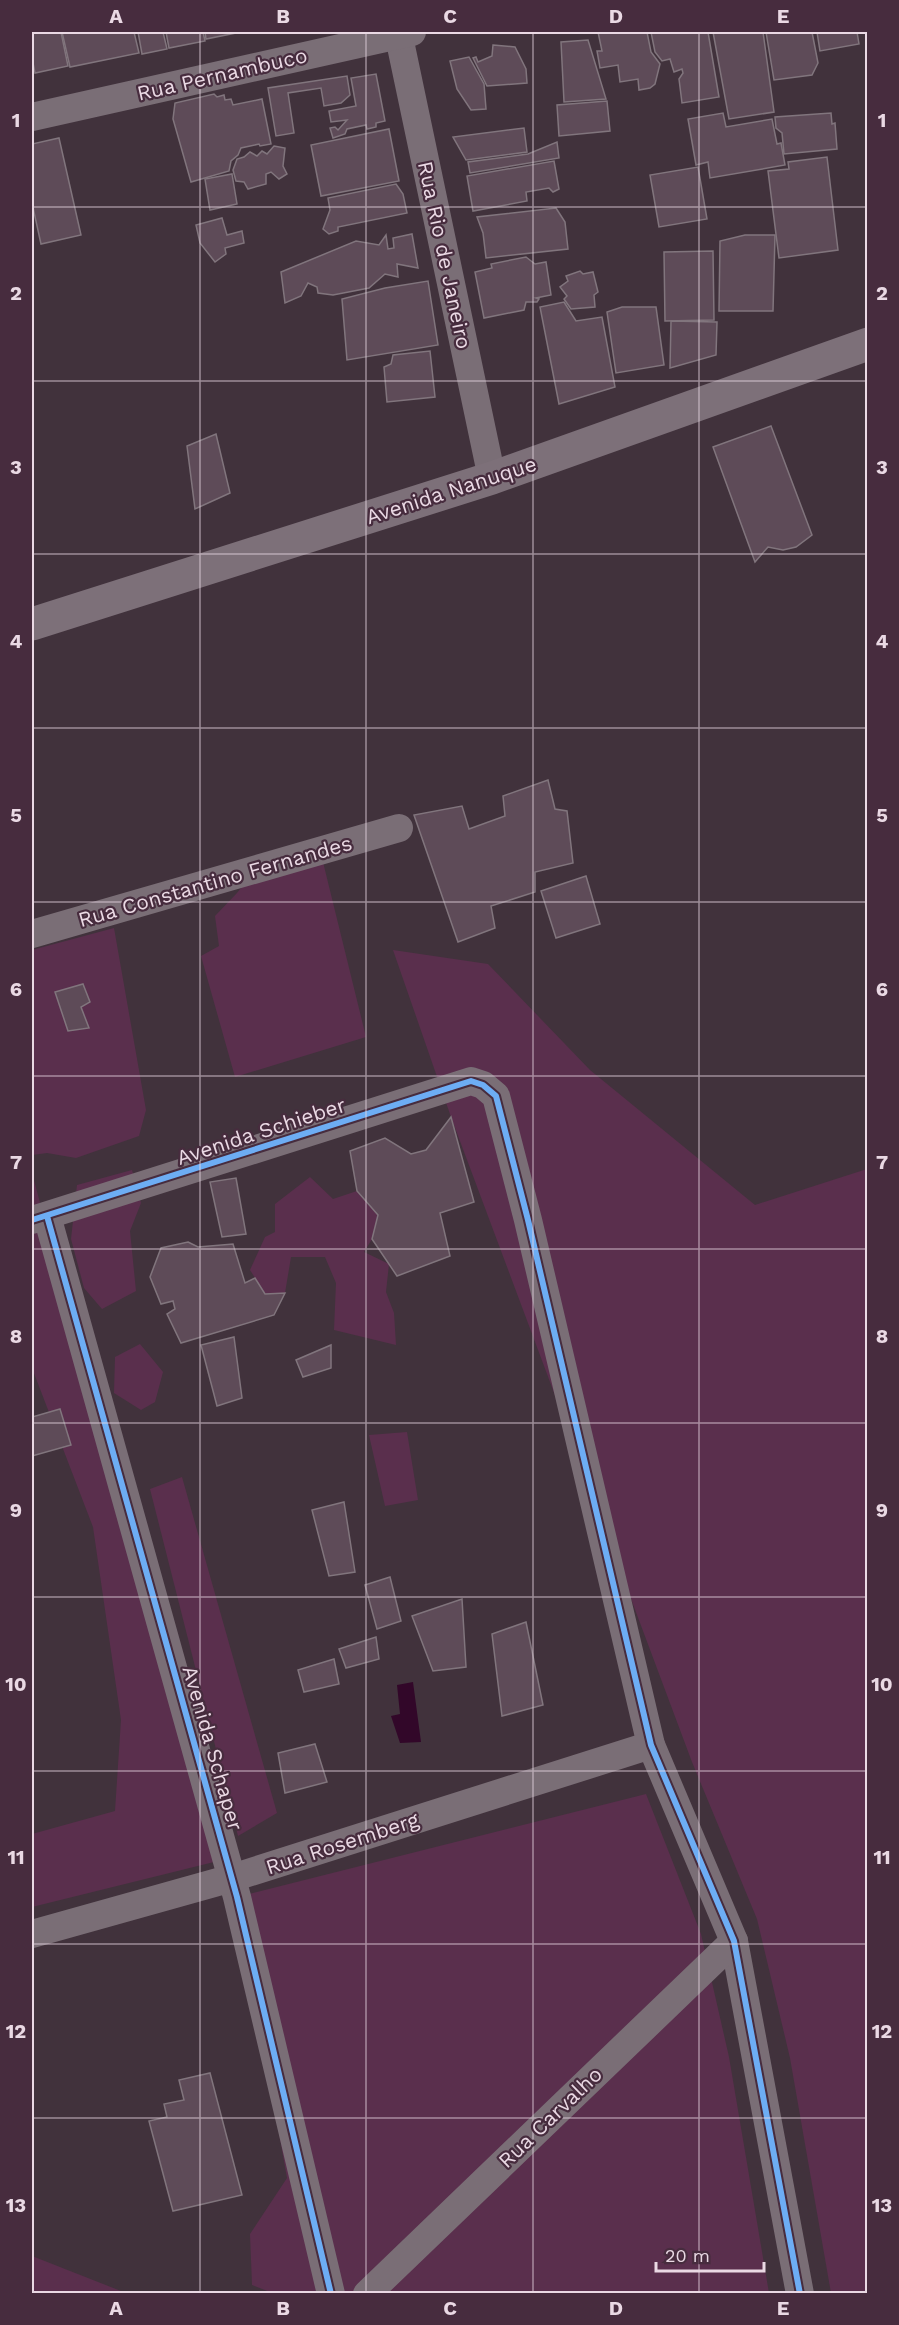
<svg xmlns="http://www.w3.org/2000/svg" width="899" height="2325" font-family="'Work Sans',sans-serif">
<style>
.green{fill:#5a2f4d}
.water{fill:#320729}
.building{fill:#5e4b58;stroke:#81757d;stroke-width:1.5}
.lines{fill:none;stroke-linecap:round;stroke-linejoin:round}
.minor{stroke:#7a6e76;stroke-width:28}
.secondary{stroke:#7d7079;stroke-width:33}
.cycleway-casing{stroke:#472c3e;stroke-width:10}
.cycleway{stroke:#6dadf4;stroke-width:6}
.grid{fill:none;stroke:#ead9e4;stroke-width:1.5;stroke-opacity:0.55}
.labels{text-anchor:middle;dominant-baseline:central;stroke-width:4.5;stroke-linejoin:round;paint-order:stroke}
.street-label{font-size:21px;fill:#ead9e4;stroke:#472c3e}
.neatline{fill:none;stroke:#ead9e4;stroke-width:2}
.grid-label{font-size:20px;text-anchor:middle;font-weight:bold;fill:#ead9e4}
</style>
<rect width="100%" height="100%" fill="#41323c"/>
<g class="green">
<path d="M323 862 366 1037 235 1077 201 956 219 946 215 916 237 893 245 883Z"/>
<path d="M114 928 146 1110 139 1136 76 1158 47 1153 32 1155V950Z"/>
<path d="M393 950 488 964 590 1070 755 1205 867 1169V2293H831L790 2058 757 1919 692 1762 451 1117Z"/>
<path d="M132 1170 141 1203 130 1231 136 1291 102 1309 84 1288 71 1239 77 1185Z"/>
<path d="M32 1173 218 1861 32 1907V1834L115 1811 121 1720 93 1527 32 1368Z"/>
<path d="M310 1177 333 1199 357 1191 378 1215 372 1239 364 1252 389 1264 386 1292 394 1313 396 1345 334 1330 336 1283 325 1257H291L285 1293 265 1294 250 1270 265 1237 275 1232V1204Z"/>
<path d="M140 1344 163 1372 155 1402 141 1410 114 1393 115 1357Z"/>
<path d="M407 1432 418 1500 385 1506 369 1435Z"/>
<path d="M182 1477 277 1813 238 1836 150 1489Z"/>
<path d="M646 1794 701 1934 729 2057 769 2293 275 2294 252 2285 250 2234 287 2178 237 1897Z"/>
<path d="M32 2256 126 2293H32Z"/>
</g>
<path class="water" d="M413 1682 421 1742 400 1743 391 1716 400 1714 397 1685Z"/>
<g class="building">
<path d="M32 32H61L68 66 35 73 32 58Z"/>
<path d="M62 32H134L139 53 70 67Z"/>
<path d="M138 32H163L167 49 142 54Z"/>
<path d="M166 32H203L205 41 169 48Z"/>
<path d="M205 32H241L206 39Z"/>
<path d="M598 32H647L651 52 660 64 655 84 650 88 639 90 638 79 620 82 618 65 600 68 597 51H602Z"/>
<path d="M651 32H708L719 97 682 103 679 79 683 73 682 69 674 72 670 59 662 61 655 52Z"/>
<path d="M713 32H763L774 112 729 119Z"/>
<path d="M766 32H812L818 63 812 75 774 80Z"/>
<path d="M817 32H857L859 44 820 51Z"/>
<path d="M588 40 606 99 564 102 561 42Z"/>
<path d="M493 45 515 47 526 69 527 83 487 86 473 58 476 57 478 62 492 56Z"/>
<path d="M469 57 484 84 486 109 471 110 457 89 450 61Z"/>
<path d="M376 74 385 121 376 123V127L367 129 366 125 347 129 345 134 333 138 330 128 335 127 338 130 347 120 331 122 329 111 356 106 351 78Z"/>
<path d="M347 76 350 95 341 103 324 106 321 88 288 93 294 133 276 136 268 88Z"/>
<path d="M214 94 217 97 224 95 225 100 231 99 233 105 262 99 271 144 260 146 259 144 241 148 238 155 231 161 229 171 191 182 173 119 175 103Z"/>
<path d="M607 101 610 131 559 136 557 105Z"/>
<path d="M723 113 726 127 772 119 777 144 781 143 785 165 710 178 708 162 696 165 688 119Z"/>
<path d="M831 113 832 124 835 123 837 149 784 154 782 133 776 128 775 117Z"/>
<path d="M524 128 527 152 466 160 453 137Z"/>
<path d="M389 129 399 181 321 196 311 145Z"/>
<path d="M59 138 81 235 41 244 32 203V144Z"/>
<path d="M557 142 559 158 470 173 468 162 528 154Z"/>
<path d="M274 146 285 148 283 166 287 174 279 179 271 172 266 174V184L248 189 244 182 236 181 233 170 237 159 244 157 250 152 257 156 262 151 267 154Z"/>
<path d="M827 157 838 250 779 258 768 171 789 169 788 162Z"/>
<path d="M554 161 559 189 553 192 549 188 526 192 527 201 473 211 467 176Z"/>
<path d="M698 167 707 219 659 227 650 175Z"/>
<path d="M232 174 237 204 210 210 205 179Z"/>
<path d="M396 184 403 194 407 213 338 227V231L329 234 323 229 330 210 328 198Z"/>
<path d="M556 208 565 222 568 249 486 258 483 233 477 217Z"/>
<path d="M222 218 227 235 242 231 244 243 225 248 226 254 215 262 200 243 196 225Z"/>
<path d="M412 234 418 268 397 264 398 277 385 274 369 288 333 295 318 293 317 287 308 283 301 296 285 303 281 272 356 241 379 245 386 235 388 249 394 248 393 238Z"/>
<path d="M745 235H775L773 311H719L720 241Z"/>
<path d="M713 251 714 320 665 321 664 252Z"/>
<path d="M526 257 535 264 546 262 551 295 536 298 539 299 537 302H526L524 310 484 318 475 272 492 268 491 264Z"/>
<path d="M580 271 583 274 593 272 598 292 594 295 595 307 571 309 564 299 567 296 560 287 568 281 566 276Z"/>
<path d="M428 281 438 345 347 360 342 299 385 288Z"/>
<path d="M564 302 576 321 602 317 615 387 559 404 540 307Z"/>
<path d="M622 307H656L664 365 616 373 607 312Z"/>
<path d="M671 321 717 322 716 355 670 368Z"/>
<path d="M430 351 435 397 387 402 384 367 391 364 393 355Z"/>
<path d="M771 426 812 535 796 547 783 550 768 547 755 562 713 447Z"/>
<path d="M216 434 230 493 195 509 187 446Z"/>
<path d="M548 780 555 809 567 811 573 863 535 872V892L491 906 495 928 458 942 414 815 462 806 469 829 505 816 503 796Z"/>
<path d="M586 876 600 924 556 938 541 891Z"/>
<path d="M83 984 90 1002 81 1007 89 1028 68 1031 55 992Z"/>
<path d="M451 1117 474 1202 440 1213 450 1256 397 1276 372 1239 378 1215 357 1191 350 1151 385 1138 411 1154 426 1150Z"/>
<path d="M236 1178 246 1234 222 1237 210 1182Z"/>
<path d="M188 1242 198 1247 233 1244 245 1283 255 1278 265 1294 285 1293 274 1315 181 1343 167 1314 175 1309 173 1301 161 1304 150 1277 161 1248Z"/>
<path d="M234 1337 242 1398 217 1406 201 1345Z"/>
<path d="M331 1345V1368L303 1377 296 1360Z"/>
<path d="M60 1409 71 1445 32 1456V1417Z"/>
<path d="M344 1502 355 1572 329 1576 312 1510Z"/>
<path d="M390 1577 401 1621 377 1629 365 1585Z"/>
<path d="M462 1599 466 1667 433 1671 412 1616Z"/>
<path d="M526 1622 543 1705 502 1716 492 1634Z"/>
<path d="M376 1637 379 1659 346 1668 339 1649Z"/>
<path d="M334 1659 339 1684 304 1692 298 1670Z"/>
<path d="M315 1744 327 1782 285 1793 278 1753Z"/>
<path d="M210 2073 242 2195 173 2211 149 2121 167 2117 164 2104 184 2100 179 2080Z"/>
</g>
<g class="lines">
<g class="minor">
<path d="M398 32 492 478"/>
<path d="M32 117 412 32"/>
<path d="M32 934 399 828"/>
<path d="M47 1216 237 1897 331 2294"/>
<path d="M32 1220 471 1081 483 1085 496 1096 528 1220 651 1745 734 1941 800 2294"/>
<path d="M32 1934 232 1878 651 1745"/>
<path d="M367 2294 734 1941"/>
</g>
<path class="secondary" d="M32 624 492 478 868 344"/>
<defs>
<g id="cycleway">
<path d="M47 1216 237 1897 331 2294"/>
<path d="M32 1220 471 1081 483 1085 496 1096 528 1220 651 1745 734 1941 800 2294"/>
</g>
</defs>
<use href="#cycleway" class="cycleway-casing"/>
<use href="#cycleway" class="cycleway"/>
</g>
<path class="grid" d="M200 32V2294M366 32V2294M533 32V2294M699 32V2294M32 207H868M32 381H868M32 554H868M32 728H868M32 902H868M32 1076H868M32 1249H868M32 1423H868M32 1597H868M32 1771H868M32 1944H868M32 2118H868"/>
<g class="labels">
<g class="street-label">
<text transform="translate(222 74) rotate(-13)">Rua Pernambuco</text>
<text transform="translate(445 255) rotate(78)">Rua Rio de Janeiro</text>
<text transform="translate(451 490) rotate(-18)">Avenida Nanuque</text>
<text transform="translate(215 881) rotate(-16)">Rua Constantino Fernandes</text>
<text transform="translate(261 1131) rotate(-18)">Avenida Schieber</text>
<text transform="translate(213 1748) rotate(74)">Avenida Schaper</text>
<text transform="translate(342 1843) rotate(-18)">Rua Rosemberg</text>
<text transform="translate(550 2117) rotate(-44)">Rua Carvalho</text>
</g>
</g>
<rect width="899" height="2325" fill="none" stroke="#472c3e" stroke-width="66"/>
<path d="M656 2262v9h108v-9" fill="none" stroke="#ead9e4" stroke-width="3"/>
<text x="665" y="2262" font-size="18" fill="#ead9e4" stroke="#472c3e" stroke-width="4.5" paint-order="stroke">20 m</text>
<rect x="33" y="33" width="833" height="2259" class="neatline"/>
<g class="grid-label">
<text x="116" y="23">A</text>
<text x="283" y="23">B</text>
<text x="450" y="23">C</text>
<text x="616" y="23">D</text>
<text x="783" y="23">E</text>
<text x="16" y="127">1</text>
<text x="882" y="127">1</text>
<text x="16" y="300">2</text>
<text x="882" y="300">2</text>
<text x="16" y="474">3</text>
<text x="882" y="474">3</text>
<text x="16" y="648">4</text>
<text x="882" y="648">4</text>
<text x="16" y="822">5</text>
<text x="882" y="822">5</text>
<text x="16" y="996">6</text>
<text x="882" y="996">6</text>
<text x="16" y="1169">7</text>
<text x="882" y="1169">7</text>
<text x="16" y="1343">8</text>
<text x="882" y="1343">8</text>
<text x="16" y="1517">9</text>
<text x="882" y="1517">9</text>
<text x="16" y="1691">10</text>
<text x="882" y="1691">10</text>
<text x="16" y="1864">11</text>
<text x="882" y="1864">11</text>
<text x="16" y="2038">12</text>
<text x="882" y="2038">12</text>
<text x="16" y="2212">13</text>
<text x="882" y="2212">13</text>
<text x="116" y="2315">A</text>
<text x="283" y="2315">B</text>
<text x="450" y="2315">C</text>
<text x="616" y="2315">D</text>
<text x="783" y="2315">E</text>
</g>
</svg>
